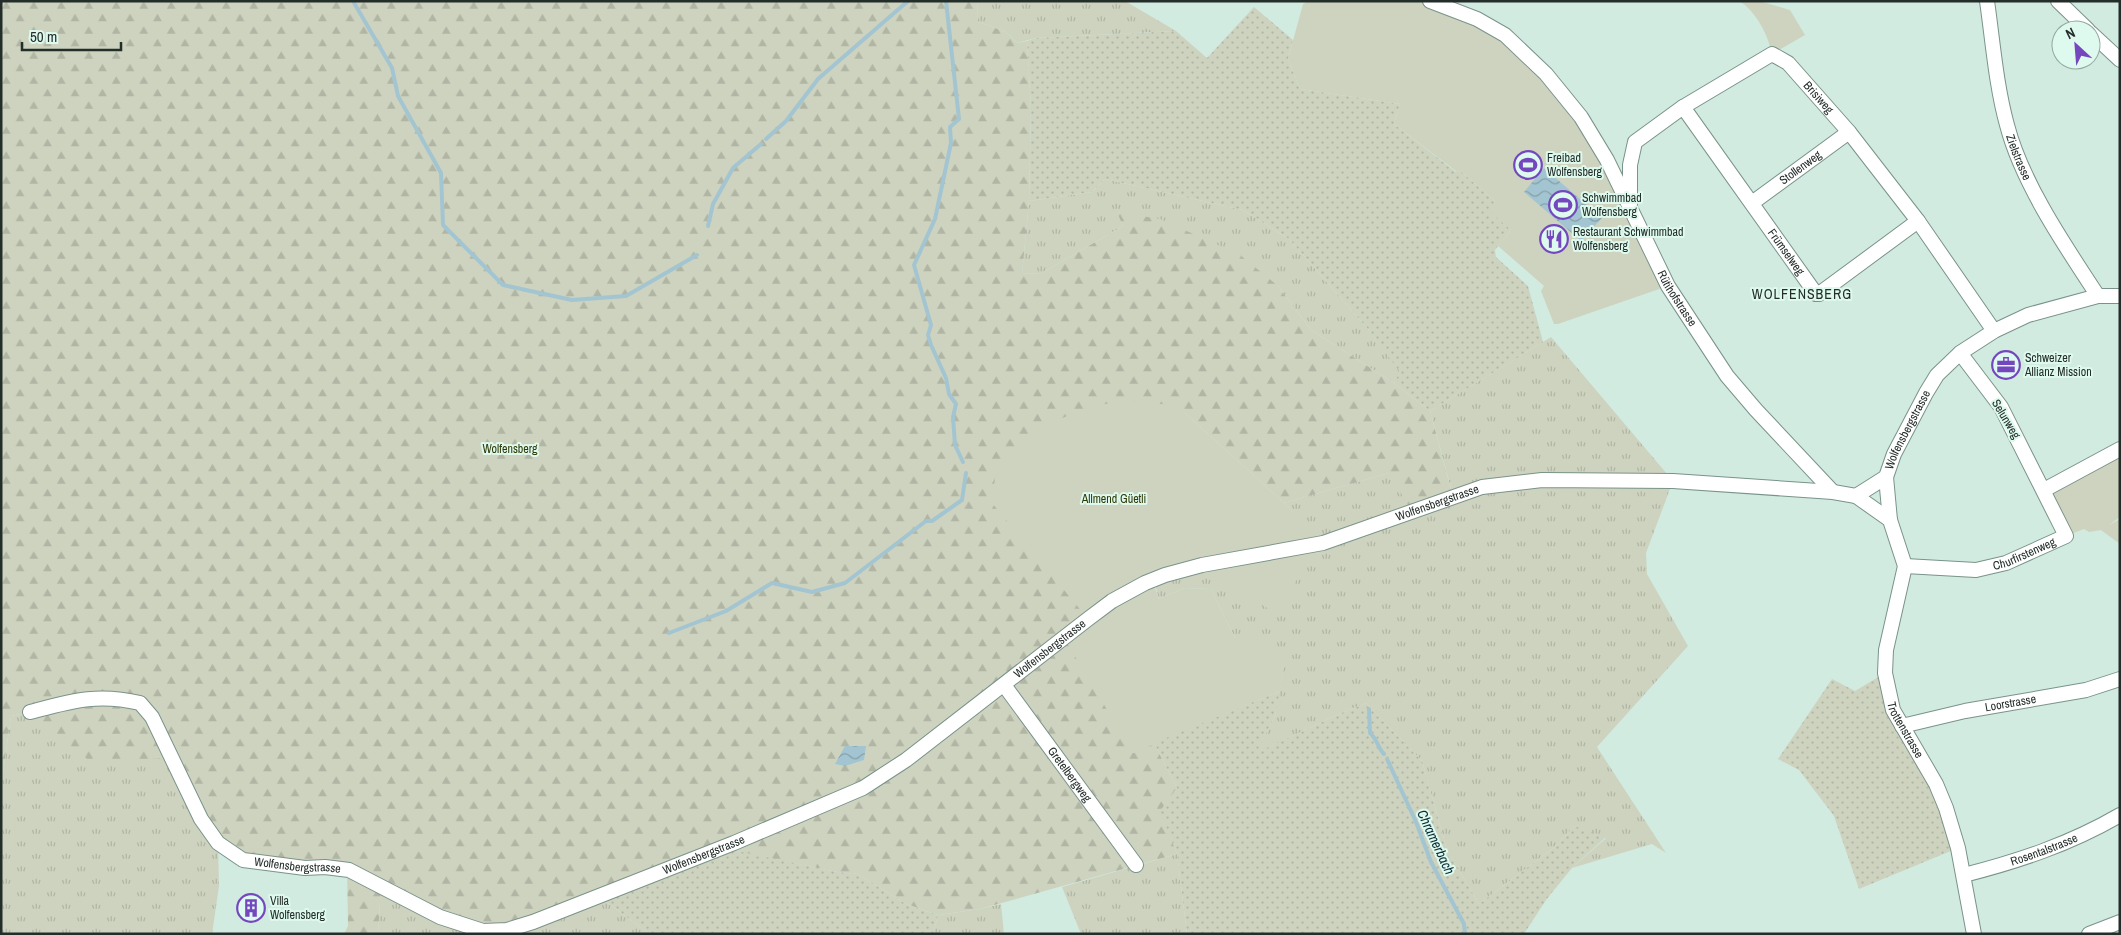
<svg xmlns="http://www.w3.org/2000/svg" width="2121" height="935" font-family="'Archivo Narrow',sans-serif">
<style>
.grass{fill:url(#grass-tufts)}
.forest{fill:url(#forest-firs)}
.park{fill:#ced3bf}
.garden{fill:url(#garden-dots)}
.water{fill:url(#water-waves)}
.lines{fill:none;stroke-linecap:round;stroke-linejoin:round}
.stream{stroke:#a3c5d1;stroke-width:4}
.minor-casing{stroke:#7a9389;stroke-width:16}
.minor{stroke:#fff;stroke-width:14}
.labels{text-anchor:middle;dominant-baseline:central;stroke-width:4;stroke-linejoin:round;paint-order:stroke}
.street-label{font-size:12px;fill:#232d29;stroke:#def9ee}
.poi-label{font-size:12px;fill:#232d29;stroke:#def9ee;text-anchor:start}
.park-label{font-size:12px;fill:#2f3806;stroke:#def9ee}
.neighbourhood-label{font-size:14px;letter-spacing:1px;fill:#232d29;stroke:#def9ee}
.water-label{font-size:14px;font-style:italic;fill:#0c2e38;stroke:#def9ee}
</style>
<defs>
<pattern id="grass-tufts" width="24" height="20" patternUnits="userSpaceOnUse" patternTransform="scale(1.25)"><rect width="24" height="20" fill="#ced3bf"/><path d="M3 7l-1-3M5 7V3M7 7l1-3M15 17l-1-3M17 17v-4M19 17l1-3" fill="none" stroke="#b1b5a4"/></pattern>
<pattern id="forest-firs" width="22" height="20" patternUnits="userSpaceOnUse" patternTransform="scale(1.25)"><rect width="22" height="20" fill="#ced3bf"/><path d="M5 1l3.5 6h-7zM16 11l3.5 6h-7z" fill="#b1b5a4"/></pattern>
<pattern id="garden-dots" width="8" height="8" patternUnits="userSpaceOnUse" patternTransform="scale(1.25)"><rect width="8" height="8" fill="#ced3bf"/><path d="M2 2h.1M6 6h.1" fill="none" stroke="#b1b5a4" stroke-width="1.8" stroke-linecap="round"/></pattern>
<pattern id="water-waves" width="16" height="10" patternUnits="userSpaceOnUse" patternTransform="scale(1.25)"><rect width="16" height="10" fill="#a3c5d1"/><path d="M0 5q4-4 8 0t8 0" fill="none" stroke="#84a0aa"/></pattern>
</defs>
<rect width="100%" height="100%" fill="#d1ebe1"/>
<g class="grass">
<path d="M977 1H1125L1176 31 1036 38 1017 43 1006 32 978 22Z"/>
<path d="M1105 179 1243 210 1289 239 1368 329 1401 372 1394 383 1311 330 1278 286 1118 212 1123 226 1042 273 1022 274 1029 201 1092 192Z"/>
<path d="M1551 337 1673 481 1646 553 1647 574 1688 646 1597 747 1666 853 1652 844 1572 868 1606 838 1574 826 1556 846 1479 904 1447 850 1422 761 1366 703 1339 714 1255 754 1275 716 1284 666 1235 638 1211 589 1185 588 1159 599 1155 585 1171 578 1322 544 1284 503 1389 473 1453 496 1430 411Z"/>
<path d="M30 712 171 757 218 843 219 886 212 934H1V787L11 716Z"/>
<path d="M1177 854 1187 934H1081L1062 887Z"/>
<path d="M381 886 605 901 650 934H378Z"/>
<path d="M1001 904 1004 934H933L938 915 980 909Z"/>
</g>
<path class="forest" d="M1 1H977L978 22 1006 32 1017 43 1027 41 1031 107 1029 201 1022 274 1042 273 1123 226 1117 212 1160 219 1240 255 1278 286 1311 330 1394 383 1430 411 1453 497 1412 512 1389 473 1284 503 1185 413 1088 619 1133 753 1154 743 1177 788 1161 811 1177 854 980 909 938 915 906 904 858 874 837 872 748 854 737 851 733 843 533 922 483 931 381 887 378 934H344L348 926 347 866 243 860 218 843 171 757 93 764 30 712 11 716 1 787Z"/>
<g class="park">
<path d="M1308 1H1430L1505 35 1581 117 1668 286 1558 324H1554L1541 291 1544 286 1498 246 1511 230 1487 210 1495 201 1459 170 1457 172 1394 124 1400 104 1300 89 1288 59 1303 4Z"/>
<path d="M1739 1H1759L1790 10 1805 35 1772 54C1768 35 1756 11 1739 1Z"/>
<path d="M1124 401 1162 404 1185 413 1284 503 1323 543 1274 612 1203 570 1154 585 1159 599 1185 588 1211 589 1235 638 1249 633 1284 666 1280 691 1133 753 1064 638 1088 619 992 503C994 489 994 470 1003 458 1018 438 1069 413 1093 406 1103 404 1114 403 1124 401Z"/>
<path d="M2116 455 2120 462V517L2109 525 2120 519V544L2101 530 2089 532 2084 529 2066 536 2044 490Z"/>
</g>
<g class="garden">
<path d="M1254 7 1293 40 1288 59 1300 89 1400 104 1394 124 1456 172 1459 170 1495 201 1488 210 1511 230 1495 250 1496 257 1528 286 1543 342 1430 411 1394 383 1400 372 1368 329 1289 239 1243 210 1105 179 1092 192 1029 201 1031 107 1027 41 1036 38 1077 36 1176 31 1207 58Z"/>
<path d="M1885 673 1902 726 1958 848 1859 889 1834 816 1799 770 1778 759 1832 679 1855 691Z"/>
<path d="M1280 691 1275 716 1256 753 1339 714 1366 703 1422 761 1447 850 1479 904 1556 846 1574 826 1606 837 1572 868 1546 900 1524 934H1187L1177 854 1160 811 1177 788 1154 743Z"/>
<path d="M737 851 837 872 858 874 906 904 938 915 933 934H650L605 901 727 852Z"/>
</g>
<g class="water">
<path d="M1544 168 1602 218 1581 241 1524 192Z"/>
<path d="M845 746H866L864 760 845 766 835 764Z"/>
</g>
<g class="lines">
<g class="stream">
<path d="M353 1 392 68 398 96 441 173 443 225 503 285 572 300 626 296 697 255"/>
<path d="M946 1 959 119 950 127 951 143 935 219 914 265 931 325 928 335 931 345 946 378 949 394 956 404 953 417 955 445 963 462"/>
<path d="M766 139 786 121 818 79 908 1"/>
<path d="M708 226 713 204 733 168 761 144"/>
<path d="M669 633 726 611 772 583 812 592 845 583 926 521H932L962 500 966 473"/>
<path d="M1369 709 1370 733C1377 739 1378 748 1384 754"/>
<path d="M1387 759 1416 822 1431 862 1464 924 1465 934"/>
</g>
<defs>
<g id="minor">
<path id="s1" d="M1430 1 1477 19 1505 35 1546 74 1581 117 1607 160 1668 286 1727 376 1756 410 1833 492"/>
<path id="s2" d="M1987 1C1993 43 1996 85 2007 125 2022 183 2065 246 2098 296"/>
<path d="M2058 1 2088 30"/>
<path d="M2091 33 2120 60"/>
<path id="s3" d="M1683 107 1816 294H1819L1918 221"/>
<path id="s4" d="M1752 203 1849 132"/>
<path id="s5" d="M1630 204V165L1635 142 1683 107 1772 54 1788 63 1849 132 1918 221 1994 331"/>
<path d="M1886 477 1890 520"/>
<path d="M2044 490 2120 449"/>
<path id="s6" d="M1856 496 1890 520 1905 566 1886 650 1885 673 1893 710 1936 784 1946 808 1958 848 1974 934"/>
<path id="s7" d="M1905 566 1976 570 2006 563 2066 536 2001 407 1960 353"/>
<path id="s8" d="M1004 685 1136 865"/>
<path id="s9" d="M30 712C72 701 97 693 140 703L152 717 201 819 218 843 243 860 305 868 325 867 349 870 440 917 483 931 507 930 533 922 734 843 863 788 906 760 1088 619 1112 601 1145 583 1165 575 1202 565 1323 543 1482 487 1542 480 1673 481 1833 492 1856 496 1886 477 1894 454 1926 393 1937 375 1960 353 1994 331 2028 315 2098 296H2120"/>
<path id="s10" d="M1902 726 1965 711 2086 690 2120 679"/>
<path id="s11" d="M1964 875C2019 861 2070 844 2120 815"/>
<path d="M2089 934 2120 922"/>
</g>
</defs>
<use href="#minor" class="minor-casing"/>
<use href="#minor" class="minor"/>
</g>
<defs>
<symbol id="stadium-ring" viewBox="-11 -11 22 22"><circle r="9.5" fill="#def9ee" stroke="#7447bf" stroke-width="1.5"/><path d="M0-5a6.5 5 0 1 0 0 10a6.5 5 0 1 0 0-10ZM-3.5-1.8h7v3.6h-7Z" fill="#7447bf"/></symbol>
<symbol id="restaurant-ring" viewBox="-11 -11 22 22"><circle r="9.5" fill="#def9ee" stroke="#7447bf" stroke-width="1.5"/><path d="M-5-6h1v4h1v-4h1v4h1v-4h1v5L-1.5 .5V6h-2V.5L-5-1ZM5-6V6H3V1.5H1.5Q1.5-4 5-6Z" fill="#7447bf"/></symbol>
<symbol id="office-ring" viewBox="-11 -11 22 22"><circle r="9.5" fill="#def9ee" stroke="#7447bf" stroke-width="1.5"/><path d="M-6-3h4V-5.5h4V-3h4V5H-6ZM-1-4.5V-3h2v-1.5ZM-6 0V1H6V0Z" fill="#7447bf"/></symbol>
<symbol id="building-ring" viewBox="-11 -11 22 22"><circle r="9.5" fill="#def9ee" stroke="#7447bf" stroke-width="1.5"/><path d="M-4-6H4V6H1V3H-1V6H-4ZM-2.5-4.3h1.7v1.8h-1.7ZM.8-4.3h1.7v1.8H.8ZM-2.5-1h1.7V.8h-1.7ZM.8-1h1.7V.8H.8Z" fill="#7447bf"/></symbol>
</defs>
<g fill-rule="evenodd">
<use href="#stadium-ring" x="1512" y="149" width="32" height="32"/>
<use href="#stadium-ring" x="1547" y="189" width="32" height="32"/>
<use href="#restaurant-ring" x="1538" y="223" width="32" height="32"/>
<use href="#office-ring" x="1990" y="349" width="32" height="32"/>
<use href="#building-ring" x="235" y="892" width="32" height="32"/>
</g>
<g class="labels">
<g class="street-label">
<text stroke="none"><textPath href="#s5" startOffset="290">Brisiweg</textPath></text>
<text stroke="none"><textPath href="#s2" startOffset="160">Zielstrasse</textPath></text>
<text stroke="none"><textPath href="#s4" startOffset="60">Stollenweg</textPath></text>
<text stroke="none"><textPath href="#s3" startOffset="178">Frümselweg</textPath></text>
<text stroke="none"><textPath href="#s1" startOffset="400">Rütihofstrasse</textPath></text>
<text transform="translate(2006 419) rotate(59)">Selunweg</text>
<text stroke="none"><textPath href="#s9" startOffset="2128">Wolfensbergstrasse</textPath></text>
<text stroke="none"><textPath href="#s9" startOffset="1618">Wolfensbergstrasse</textPath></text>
<text stroke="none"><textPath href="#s7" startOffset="122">Churfirstenweg</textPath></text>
<text stroke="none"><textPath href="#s9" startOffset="1198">Wolfensbergstrasse</textPath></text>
<text stroke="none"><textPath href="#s10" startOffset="111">Loorstrasse</textPath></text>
<text stroke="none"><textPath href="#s6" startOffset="260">Trottenstrasse</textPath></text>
<text stroke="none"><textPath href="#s8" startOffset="111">Gretelbergweg</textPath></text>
<text stroke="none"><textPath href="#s11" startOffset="84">Rosentalstrasse</textPath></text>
<text stroke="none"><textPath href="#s9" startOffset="792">Wolfensbergstrasse</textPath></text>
<text stroke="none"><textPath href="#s9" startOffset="358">Wolfensbergstrasse</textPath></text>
</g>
<g class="poi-label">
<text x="1547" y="158">Freibad<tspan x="1547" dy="14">Wolfensberg</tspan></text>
<text x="1582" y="198">Schwimmbad<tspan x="1582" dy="14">Wolfensberg</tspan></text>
<text x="1573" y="232">Restaurant Schwimmbad<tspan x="1573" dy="14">Wolfensberg</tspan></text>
<text x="2025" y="358">Schweizer<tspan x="2025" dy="14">Allianz Mission</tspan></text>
<text x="270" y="901">Villa<tspan x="270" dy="14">Wolfensberg</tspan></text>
</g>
<g class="park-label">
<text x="510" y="449">Wolfensberg</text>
<text x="1114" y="499">Allmend Güetli</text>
</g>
<g class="neighbourhood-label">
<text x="1802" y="294">WOLFENSBERG</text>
</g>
<g class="water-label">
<text transform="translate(1436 842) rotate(65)">Chramerbach</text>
</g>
</g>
<rect width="2121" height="935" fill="none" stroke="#232d29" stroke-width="5"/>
<g transform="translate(2076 45) rotate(334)"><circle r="24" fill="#def9ee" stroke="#93a79f"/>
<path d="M0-4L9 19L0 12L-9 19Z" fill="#7447bf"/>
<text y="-8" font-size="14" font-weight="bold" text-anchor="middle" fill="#232d29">N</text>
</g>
<path d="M22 42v8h99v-8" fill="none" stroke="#232d29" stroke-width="2.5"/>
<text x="30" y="42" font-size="15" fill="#232d29" stroke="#def9ee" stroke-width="4" paint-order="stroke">50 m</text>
</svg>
